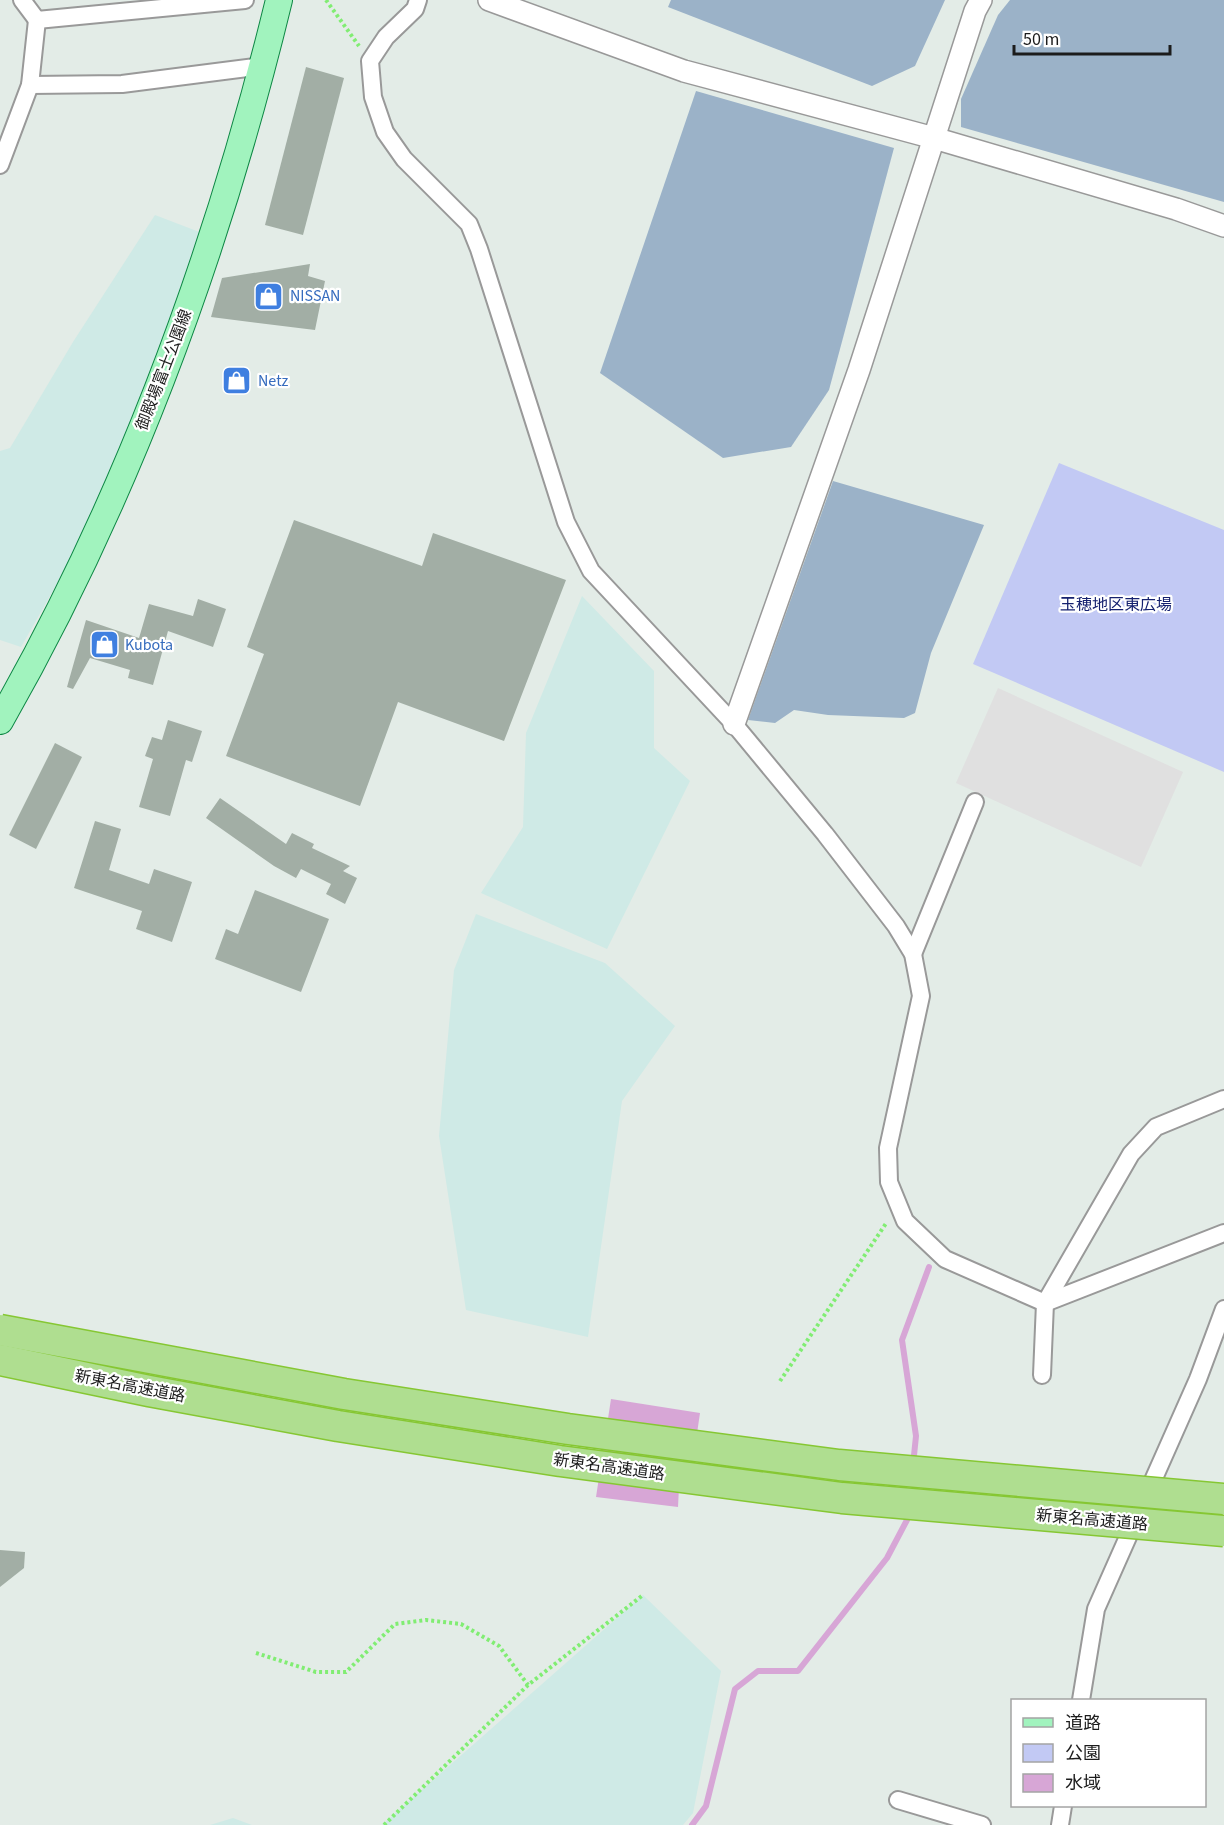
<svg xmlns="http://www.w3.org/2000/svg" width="1224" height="1825" font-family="'Source Sans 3','Noto Sans JP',sans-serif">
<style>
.farmland{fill:#cfeae6}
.forest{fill:#9bb2c8}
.park{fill:#c2c9f4}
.parking{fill:#e0e0e0}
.water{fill:#d7a6d6}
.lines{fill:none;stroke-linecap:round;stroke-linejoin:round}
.stream{stroke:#d7a6d6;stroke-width:6}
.building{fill:#a2aea5}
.minor-casing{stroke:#999;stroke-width:20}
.tertiary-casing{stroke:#999;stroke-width:24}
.primary-casing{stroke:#0d8744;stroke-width:28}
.path{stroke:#81ed73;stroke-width:4;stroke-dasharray:3 3;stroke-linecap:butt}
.minor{stroke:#fff;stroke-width:16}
.tertiary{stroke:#fff;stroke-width:21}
.primary{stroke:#a1f3be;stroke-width:26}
.motorway-bridge-casing{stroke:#86c733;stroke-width:33;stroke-linecap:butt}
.motorway-bridge{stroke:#afde90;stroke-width:30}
.labels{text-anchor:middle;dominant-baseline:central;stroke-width:4.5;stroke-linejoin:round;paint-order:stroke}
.shop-label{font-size:16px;fill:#366cbe;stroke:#fff;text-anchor:start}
.street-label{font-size:16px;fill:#1c1c1c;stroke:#fff}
.park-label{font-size:16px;fill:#15216f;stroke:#fff}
</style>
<rect width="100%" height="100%" fill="#e3ece7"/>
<g class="farmland">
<path d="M155 215 202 233 104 501 21 647 0 640V451L10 448 73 342Z"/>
<path d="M582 596 654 671V748L690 781 607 949 481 893 523 827 526 733Z"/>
<path d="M476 914 605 963 675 1026 622 1101 588 1337 466 1310 439 1136 454 970Z"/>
<path d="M643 1595 721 1671 693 1813 683 1825H382Z"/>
<path d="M233 1818 252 1825H210Z"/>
</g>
<g class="forest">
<path d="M671 0H945L915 66 872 86 668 7Z"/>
<path d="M1010 0H1224V202L961 127V99L998 15Z"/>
<path d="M696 91 894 148 829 390 791 447 723 458 600 373Z"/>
<path d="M833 481 984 525 931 653 915 713 904 718 828 715 794 710 775 723 748 720Z"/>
</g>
<path class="park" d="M1059 463 1224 530V772L973 664Z"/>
<path class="parking" d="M998 688 1183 772 1141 867 956 783Z"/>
<path class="water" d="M611 1399 700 1413 689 1488 679 1487 678 1507 596 1497Z"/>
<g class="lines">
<g class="stream">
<path d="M913 1465 916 1436 902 1340 929 1267"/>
<path d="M692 1825 706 1806 735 1689 758 1671H798L887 1558 907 1520 908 1511"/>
</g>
</g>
<g class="building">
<path d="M306 67 344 78 303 235 265 225Z"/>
<path d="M310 264 308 276 325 281 315 330 211 317 222 278Z"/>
<path d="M294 520 422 566 433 533 566 580 504 741 398 702 360 806 226 756 264 654 247 647Z"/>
<path d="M198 599 226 609 213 647 168 631 153 685 128 678 130 670 90 658 73 689 67 687 86 620 139 638 149 604 193 616Z"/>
<path d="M168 720 202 731 192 762 186 760 170 816 139 807 153 759 145 756 152 737 162 740Z"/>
<path d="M55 743 82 757 36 849 9 835Z"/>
<path d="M220 798 286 844 292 833 314 844 312 848 350 866 343 871 357 878 345 904 326 894 331 884 301 869 296 878 274 866 206 818Z"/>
<path d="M95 821 121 829 109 870 149 884 154 869 192 882 172 942 136 929 142 911 74 888Z"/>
<path d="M255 890 329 919 301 992 215 959 226 929 238 934Z"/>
<path d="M0 1550 25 1552 24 1568 0 1587Z"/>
</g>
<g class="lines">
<defs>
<g id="minor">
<path d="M22 0 37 20 245 0"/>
<path d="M418 0 415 9 386 37 370 61 373 97 385 132 404 159 469 224 479 249 566 522 591 571 734 724 825 834 896 926 913 954 921 996 888 1148 889 1182 905 1221 945 1259 1045 1303 1224 1233"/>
<path d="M30 85 122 84 263 66"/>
<path d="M0 165 30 85 37 20"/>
<path d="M913 954 975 802"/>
<path d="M1042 1375 1045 1303 1131 1154 1156 1127 1224 1099"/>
<path d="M1081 1700 1096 1609 1198 1379 1224 1309"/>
<path d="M898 1800 982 1825"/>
<path d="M1060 1825 1063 1806"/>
</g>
<g id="tertiary">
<path d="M489 0 684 71 934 138 1176 209 1224 226"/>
<path d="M734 724 859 370 975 11 981 0"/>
</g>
<path id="primary" d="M0 721C128 497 218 251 279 0"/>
</defs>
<use href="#minor" class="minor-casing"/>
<use href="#tertiary" class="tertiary-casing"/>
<use href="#primary" class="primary-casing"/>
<g class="path">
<path d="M326 0 359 46"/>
<path d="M780 1381 887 1222"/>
<path d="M256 1653 316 1672H346L395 1624 426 1620 461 1624 499 1646 528 1685"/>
<path d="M384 1825 528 1685 643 1595"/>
</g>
<use href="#minor" class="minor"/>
<use href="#tertiary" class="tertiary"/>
<use href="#primary" class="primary"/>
<defs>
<g id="motorway-bridge">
<path d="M0 1330 344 1394 568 1429 839 1465 1224 1499"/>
<path d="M0 1360 149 1391 338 1426 560 1461 842 1498 1224 1531"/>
</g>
</defs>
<use href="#motorway-bridge" class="motorway-bridge-casing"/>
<use href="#motorway-bridge" class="motorway-bridge"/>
</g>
<defs>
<symbol id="shop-square" viewBox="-11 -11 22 22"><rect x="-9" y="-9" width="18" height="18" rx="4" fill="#3f7fe0" stroke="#fff"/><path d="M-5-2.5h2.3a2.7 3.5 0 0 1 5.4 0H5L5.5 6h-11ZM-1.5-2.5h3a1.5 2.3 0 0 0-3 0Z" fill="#fff"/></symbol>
</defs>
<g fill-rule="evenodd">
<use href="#shop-square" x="252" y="280" width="33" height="33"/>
<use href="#shop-square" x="220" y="364" width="33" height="33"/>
<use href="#shop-square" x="88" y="628" width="33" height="33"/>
</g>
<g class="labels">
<g class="shop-label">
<text x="290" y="296">NISSAN</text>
<text x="258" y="381">Netz</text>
<text x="125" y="645">Kubota</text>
</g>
<g class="street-label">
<text transform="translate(164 370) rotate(-69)">御殿場富士公園線</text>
<text transform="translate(130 1386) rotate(11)">新東名高速道路</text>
<text transform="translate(609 1467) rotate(8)">新東名高速道路</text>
<text transform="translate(1092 1520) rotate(5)">新東名高速道路</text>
</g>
<g class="park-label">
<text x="1116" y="605">玉穂地区東広場</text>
</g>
</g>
<rect x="1011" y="1699" width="195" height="108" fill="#ffffff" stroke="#a4a4a4" stroke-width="1.5"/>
<rect x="1023" y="1718" width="30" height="9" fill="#a1f3be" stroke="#a4a4a4" stroke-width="1.5"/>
<text x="1065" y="1729" font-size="18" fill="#1c1c1c">道路</text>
<rect x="1023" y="1744" width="30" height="18" fill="#c2c9f4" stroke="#a4a4a4" stroke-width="1.5"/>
<text x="1065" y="1759" font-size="18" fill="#1c1c1c">公園</text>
<rect x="1023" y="1774" width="30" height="18" fill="#d7a6d6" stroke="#a4a4a4" stroke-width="1.5"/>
<text x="1065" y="1789" font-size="18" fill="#1c1c1c">水域</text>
<path d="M1014 45v9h156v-9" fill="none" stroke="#1c1c1c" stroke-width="3"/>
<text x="1023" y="45" font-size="18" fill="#1c1c1c" stroke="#ffffff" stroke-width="4.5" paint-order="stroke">50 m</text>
</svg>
